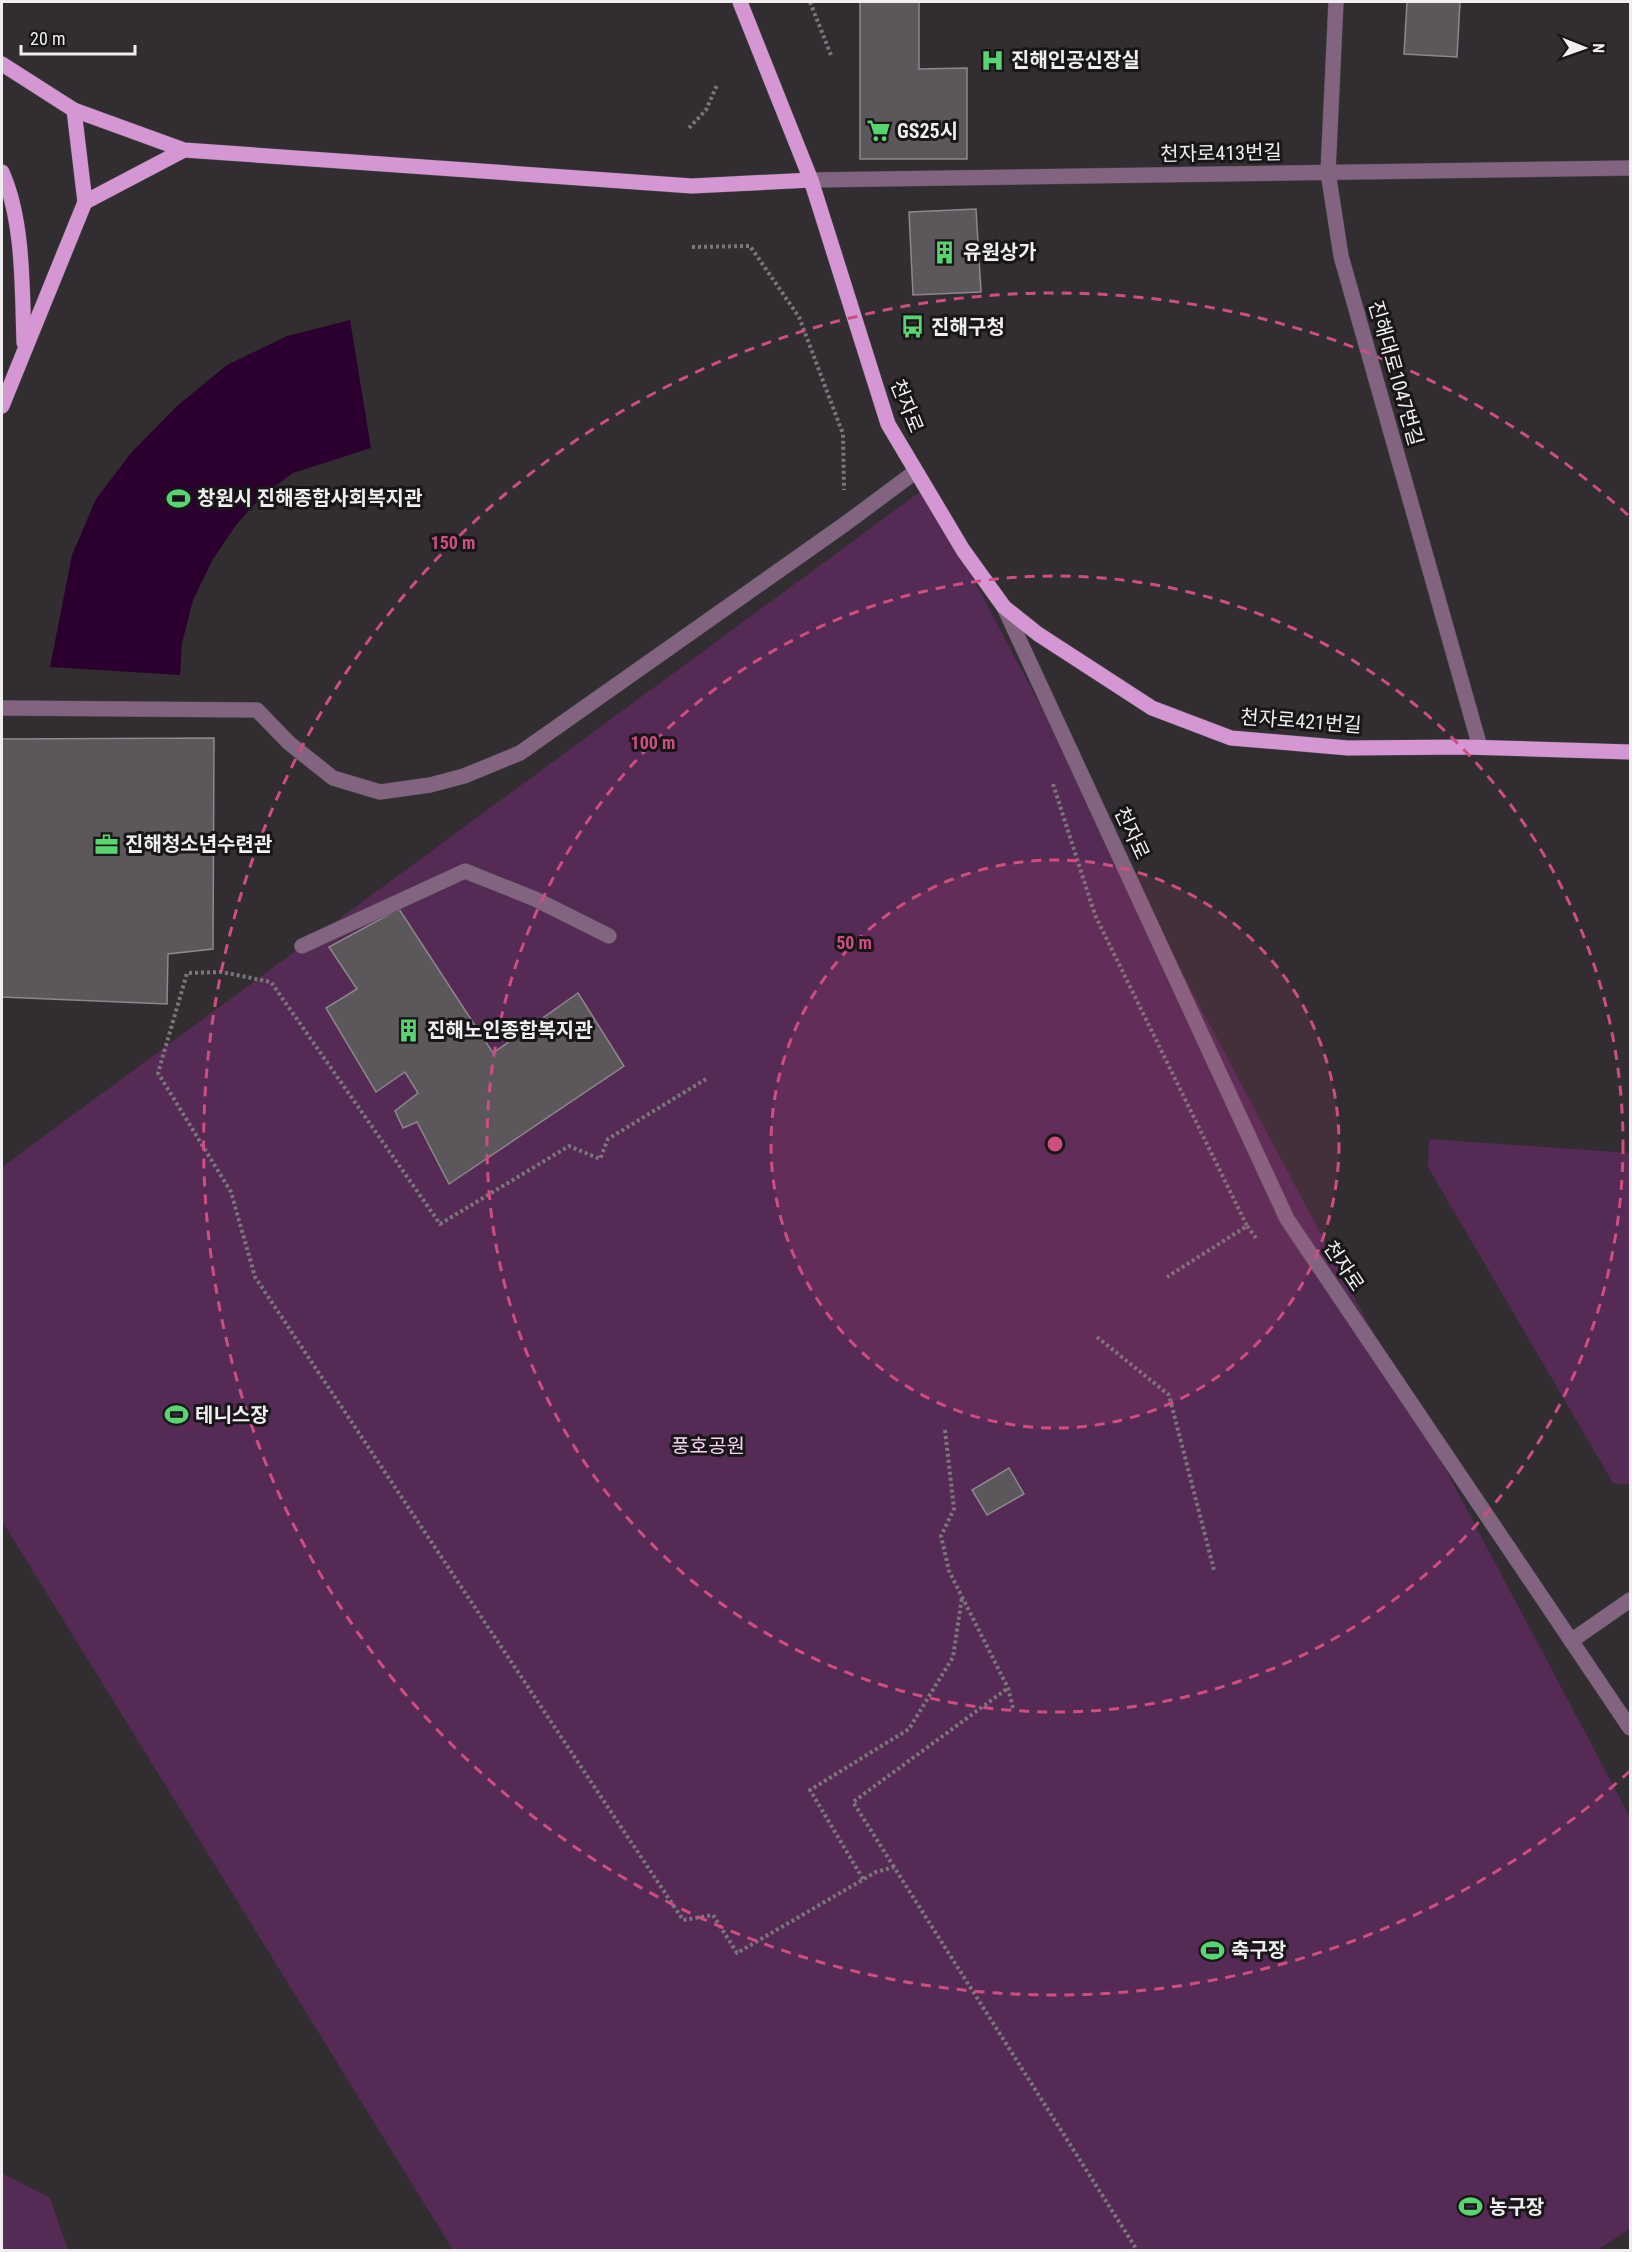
<svg xmlns="http://www.w3.org/2000/svg" width="1632" height="2252" font-family="'Roboto Condensed','Noto Sans KR',sans-serif">
<style>
.green{fill:#552a55}
.water{fill:#2c002e}
.building{fill:#5b575b;stroke:#8c888c;stroke-width:1.5}
.lines{fill:none;stroke-linecap:round;stroke-linejoin:round}
.minor-casing{stroke:#4c484c;stroke-width:16}
.major-casing{stroke:#4c484c;stroke-width:16}
.path{stroke:#7a767a;stroke-width:4;stroke-dasharray:3 3;stroke-linecap:butt}
.minor{stroke:#826481;stroke-width:15}
.major{stroke:#d497d3;stroke-width:15}
.ring{fill:none;stroke:#ce4e80;stroke-width:3;stroke-dasharray:10 8}
.labels{text-anchor:middle;dominant-baseline:central;stroke-width:6;stroke-linejoin:round;paint-order:stroke}
.poi-label{font-size:20px;font-weight:bold;fill:#f0eef0;stroke:#181618;text-anchor:start}
.street-label{font-size:20px;fill:#f0eef0;stroke:#181618}
.park-label{font-size:20px;fill:#f9d3f7;stroke:#181618}
.centre{fill:#ce4e80;stroke:#181618;stroke-width:3}
.ring-label{font-size:18px;text-anchor:middle;font-weight:bold;fill:#ce4e80;stroke:#181618;stroke-width:6;stroke-linejoin:round;paint-order:stroke}
</style>
<rect width="100%" height="100%" fill="#312d31"/>
<g class="green">
<path d="M925 488 1630 1817V2229L1597 2250H453L2 1521V1167Z"/>
<path d="M1429 1139 1630 1153V1485L1613 1483 1428 1167Z"/>
<path d="M2 2173 50 2198 68 2250H2Z"/>
</g>
<path class="water" d="M350 320 371 448 293 473 262 496 236 525 213 559 193 600 182 643 180 675 50 667 72 555 96 499 131 453 177 406 227 365 287 336Z"/>
<g class="building">
<path d="M860 2H919V69L967 68V159H860Z"/>
<path d="M1407 2H1460L1457 57 1404 54Z"/>
<path d="M976 209 981 292 913 295 909 212Z"/>
<path d="M214 738 213 949 168 954 167 1004 2 997V739Z"/>
<path d="M399 909 493 1053 578 993 624 1066 449 1184 417 1122 403 1128 395 1111 418 1093 405 1072 376 1092 326 1008 357 989 329 947Z"/>
<path d="M1009 1468 1024 1494 987 1515 972 1490Z"/>
</g>
<g class="lines">
<defs>
<g id="minor">
<path d="M1336 2 1328 172 1341 256 1480 747"/>
<path d="M811 180 1630 168"/>
<path d="M1004 607 1287 1219 1630 1728"/>
<path d="M2 708 257 710 289 743 333 778 380 792 430 785 464 776 520 753 845 524 915 472"/>
<path d="M302 946 465 871 535 899 609 936"/>
<path d="M1571 1641 1630 1600"/>
</g>
<g id="major">
<path d="M740 2 811 180 888 424 963 550 1004 607 1038 634 1152 708 1231 738 1348 748 1464 747 1630 752"/>
<path d="M2 64 74 110"/>
<path d="M184 150 85 202 74 110 184 150 692 186 811 180"/>
<path d="M2 172C24 221 22 290 24 343"/>
<path d="M2 406 85 202"/>
</g>
</defs>
<use href="#minor" class="minor-casing"/>
<use href="#major" class="major-casing"/>
<g class="path">
<path d="M810 2 831 55"/>
<path d="M689 128 706 110 717 85"/>
<path d="M692 247 750 246 799 317 843 434 844 490"/>
<path d="M1053 784 1095 915 1247 1226 1167 1277"/>
<path d="M706 1079 608 1139 600 1159 569 1146 440 1224 271 982 222 972 187 973 158 1073 231 1192 255 1277 683 1920 713 1915 737 1953 876 1872 894 1867 1137 2250"/>
<path d="M1247 1226 1256 1238"/>
<path d="M1097 1337 1169 1395 1214 1570"/>
<path d="M945 1430 954 1509 941 1536 949 1571 1008 1688 1013 1708"/>
<path d="M894 1867 853 1802 1008 1688"/>
<path d="M863 1879 810 1790 909 1729 953 1657 962 1597"/>
</g>
<use href="#minor" class="minor"/>
<use href="#major" class="major"/>
</g>
<circle cx="1055" cy="1144" r="284" fill="#ce4e80" fill-opacity=".12"/>
<g class="ring">
<circle cx="1055" cy="1144" r="284"/>
<circle cx="1055" cy="1144" r="568"/>
<path d="M1630 1771A851 851 0 1 1 1630 517"/>
</g>
<defs>
<symbol id="hospital-bare" viewBox="-9 -9 18 18"><path d="M-5-5h3v3.5h4V-5h3V5h-3V1.5h-4V5h-3Z" fill="#58d570" stroke="#181618" stroke-width="2.5" paint-order="stroke"/></symbol>
<symbol id="supermarket-bare" viewBox="-9 -9 18 18"><path d="M-6-5.5h2.5l.6 2H6L4.5 2H-2.5L-4.4-4H-6ZM-1.5 3.2a1.3 1.3 0 1 0 .1 0ZM3 3.2a1.3 1.3 0 1 0 .1 0Z" fill="#58d570" stroke="#181618" stroke-width="2.5" paint-order="stroke"/></symbol>
<symbol id="building-bare" viewBox="-9 -9 18 18"><path d="M-4-6H4V6H1V3H-1V6H-4ZM-2.5-4.3h1.7v1.8h-1.7ZM.8-4.3h1.7v1.8H.8ZM-2.5-1h1.7V.8h-1.7ZM.8-1h1.7V.8H.8Z" fill="#58d570" stroke="#181618" stroke-width="2.5" paint-order="stroke"/></symbol>
<symbol id="bus-bare" viewBox="-9 -9 18 18"><path d="M-5-6H5V4H4V6H2V4H-2V6H-4V4H-5ZM-3.5-4V0h7V-4ZM-3.5 1.2v1.5H-2V1.2ZM2 1.2v1.5H3.5V1.2Z" fill="#58d570" stroke="#181618" stroke-width="2.5" paint-order="stroke"/></symbol>
<symbol id="stadium-bare" viewBox="-9 -9 18 18"><path d="M0-5a6.5 5 0 1 0 0 10a6.5 5 0 1 0 0-10ZM-3.5-1.8h7v3.6h-7Z" fill="#58d570" stroke="#181618" stroke-width="2.5" paint-order="stroke"/></symbol>
<symbol id="office-bare" viewBox="-9 -9 18 18"><path d="M-6-3h4V-5.5h4V-3h4V5H-6ZM-1-4.5V-3h2v-1.5ZM-6 0V1H6V0Z" fill="#58d570" stroke="#181618" stroke-width="2.5" paint-order="stroke"/></symbol>
</defs>
<g fill-rule="evenodd">
<use href="#hospital-bare" x="976" y="44" width="33" height="33"/>
<use href="#supermarket-bare" x="862" y="114" width="33" height="33"/>
<use href="#building-bare" x="928" y="236" width="33" height="33"/>
<use href="#bus-bare" x="896" y="310" width="33" height="33"/>
<use href="#stadium-bare" x="162" y="482" width="33" height="33"/>
<use href="#office-bare" x="90" y="828" width="33" height="33"/>
<use href="#building-bare" x="392" y="1014" width="33" height="33"/>
<use href="#stadium-bare" x="160" y="1398" width="33" height="33"/>
<use href="#stadium-bare" x="1196" y="1934" width="33" height="33"/>
<use href="#stadium-bare" x="1454" y="2190" width="33" height="33"/>
</g>
<g class="labels">
<g class="poi-label">
<text x="1011" y="60">진해인공신장실</text>
<text x="897" y="131">GS25시</text>
<text x="963" y="252">유원상가</text>
<text x="931" y="327">진해구청</text>
<text x="197" y="498">창원시 진해종합사회복지관</text>
<text x="125" y="844">진해청소년수련관</text>
<text x="427" y="1030">진해노인종합복지관</text>
<text x="195" y="1415">테니스장</text>
<text x="1231" y="1950">축구장</text>
<text x="1489" y="2207">농구장</text>
</g>
<g class="street-label">
<text transform="translate(1221 153) rotate(-1)">천자로413번길</text>
<text transform="translate(1396 373) rotate(74)">진해대로1047번길</text>
<text transform="translate(907 406) rotate(68)">천자로</text>
<text transform="translate(1301 721) rotate(4)">천자로421번길</text>
<text transform="translate(1132 833) rotate(65)">천자로</text>
<text transform="translate(1344 1266) rotate(56)">천자로</text>
</g>
<g class="park-label">
<text x="708" y="1446">풍호공원</text>
</g>
</g>
<circle cx="1055" cy="1144" r="9" class="centre"/>
<g class="ring-label">
<text x="453" y="549">150 m</text>
<text x="653" y="749">100 m</text>
<text x="854" y="949">50 m</text>
</g>
<rect width="1632" height="2252" fill="none" stroke="#f0eef0" stroke-width="6"/>
<g transform="translate(1584 48) rotate(91)" stroke="#181618" stroke-width="4.5" paint-order="stroke">
<path d="M0-4.5L10 22L0 15L-10 22Z" fill="#f0eef0"/>
<text y="-9" font-size="16" font-weight="bold" text-anchor="middle" fill="#f0eef0">N</text>
</g>
<path d="M21 45v9h114v-9" fill="none" stroke="#f0eef0" stroke-width="3"/>
<text x="30" y="45" font-size="18" fill="#f0eef0" stroke="#181618" stroke-width="4.5" paint-order="stroke">20 m</text>
</svg>
